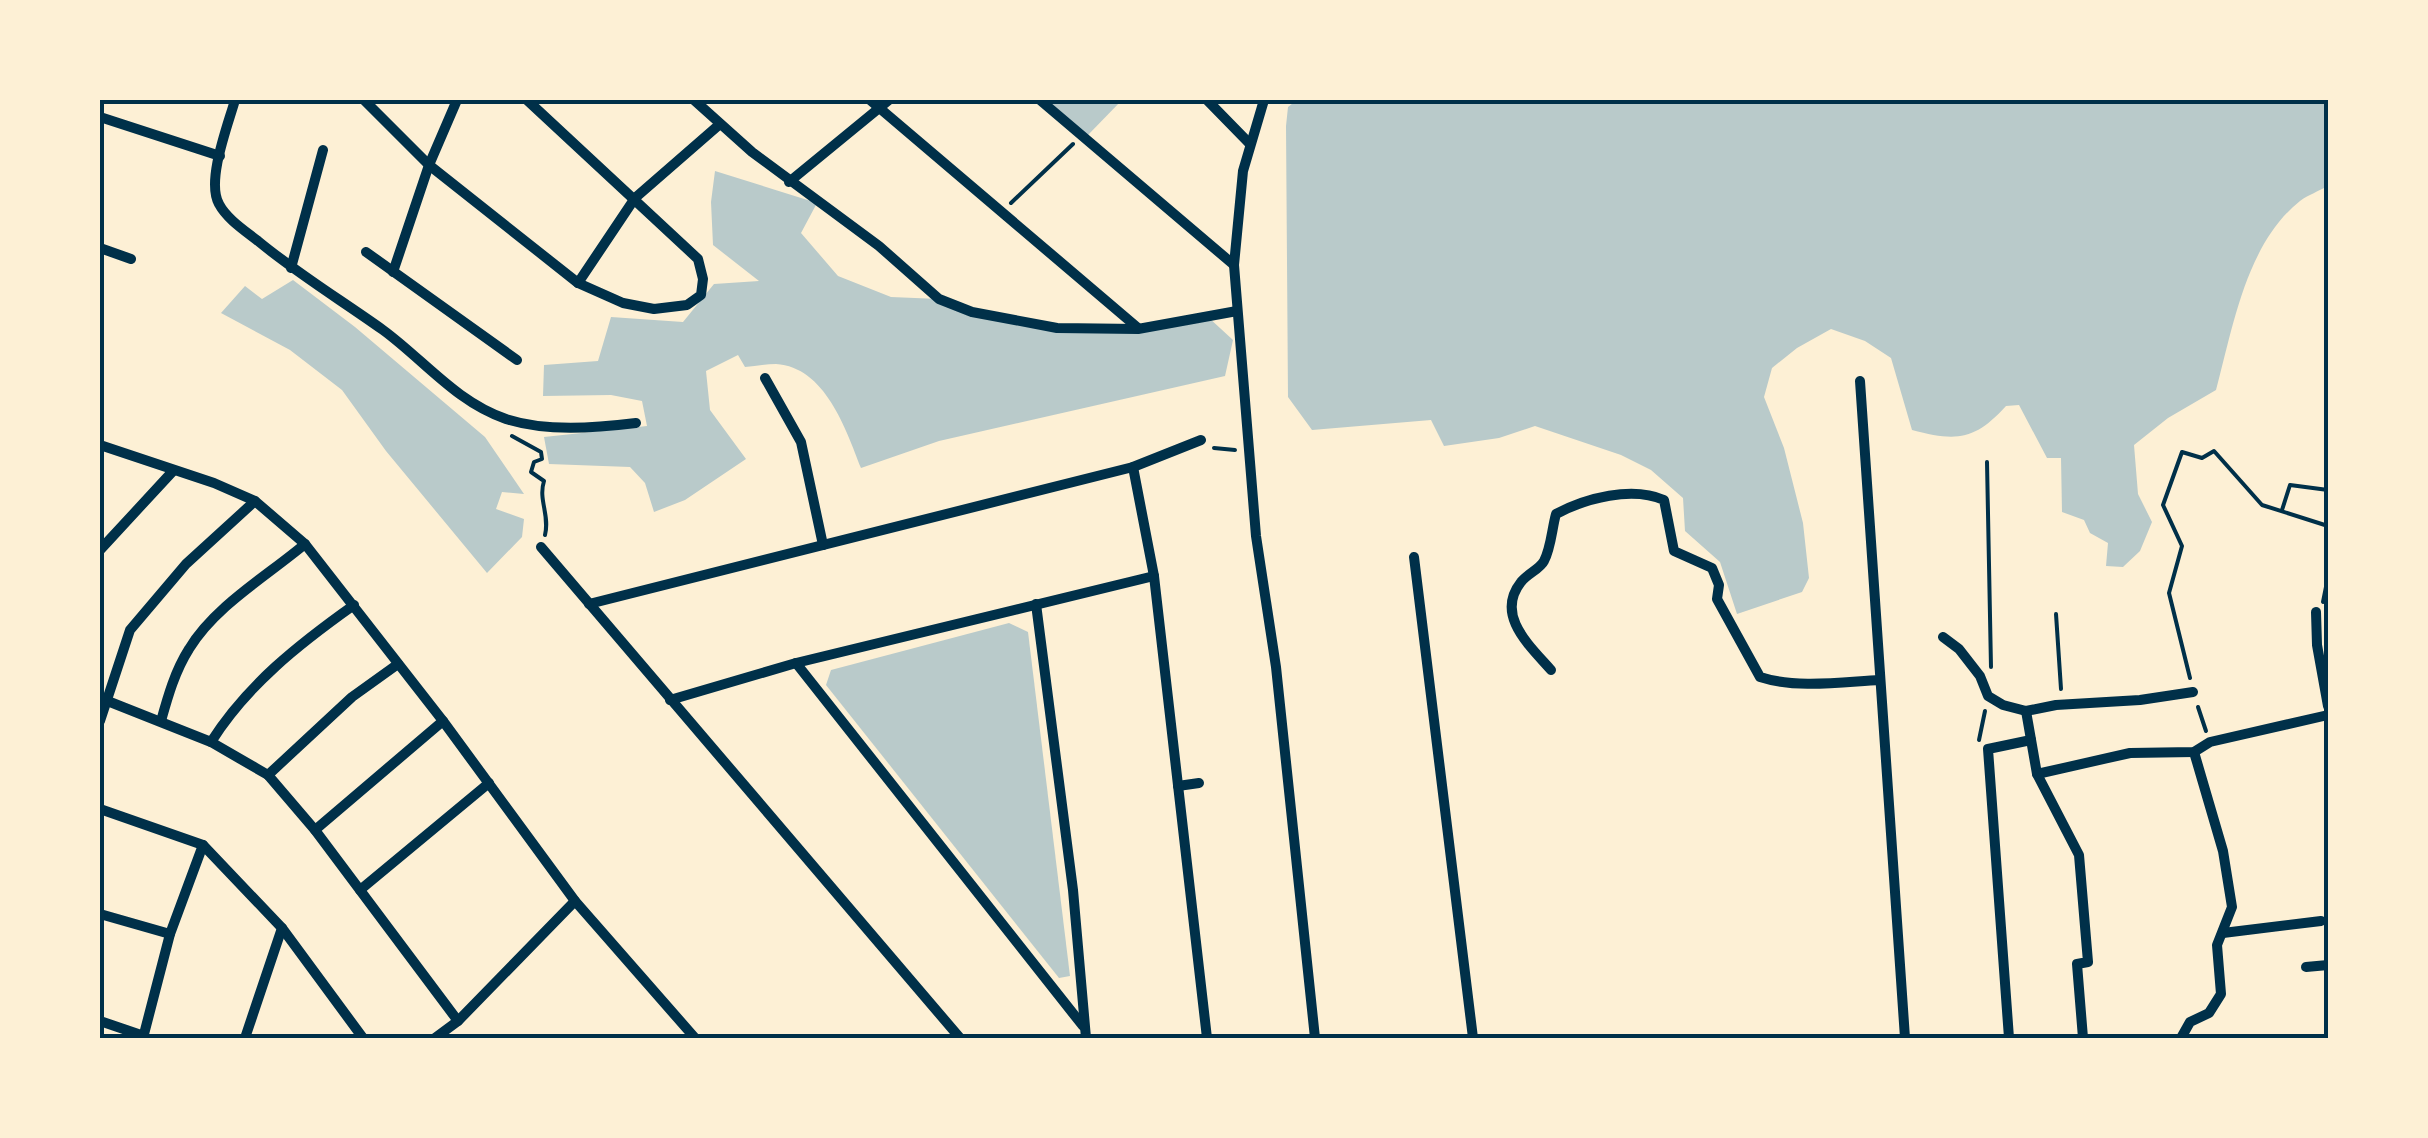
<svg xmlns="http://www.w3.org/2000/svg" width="2428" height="1138" font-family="Rubik,sans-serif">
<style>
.green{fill:#b9caca}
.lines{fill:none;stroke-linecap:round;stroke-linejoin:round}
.path{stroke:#003049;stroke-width:4}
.minor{stroke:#003049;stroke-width:10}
.neatline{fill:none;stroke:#003049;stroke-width:4}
</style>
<rect width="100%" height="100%" fill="#fdf0d5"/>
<g class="green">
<path d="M1048 100H1122L1087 136Z"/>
<path d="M1297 100H2328V186C2319 191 2308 195 2300 201 2246 244 2233 327 2216 390L2168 418 2134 445 2138 494 2152 522 2140 551 2123 567 2106 566 2108 543 2090 533 2084 520 2062 512 2061 458H2047L2019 405 2006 406C1975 440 1957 442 1912 430L1891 358 1865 341 1831 329 1797 348 1772 368 1764 397 1784 448 1803 523 1809 578 1802 592 1737 614 1720 562 1685 531 1683 498 1651 470 1621 455 1535 426 1499 438 1444 446 1431 420 1312 430 1288 397 1286 126 1288 107Z"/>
<path d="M715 171 817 203 801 233 838 276 891 297 939 299 972 312 1101 329 1208 317 1233 340 1225 376 939 441 861 468C846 429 825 367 776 364 766 364 755 366 745 367L738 355 706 371 710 410 746 459 685 500 654 512 645 483 630 467 549 464 544 437 647 426 642 401 611 395 543 396 544 365 598 361 611 317 683 322 714 284 759 281 713 245 711 202Z"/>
<path d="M293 280 355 327 485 437 524 494 502 492 496 509 524 519 522 537 487 573 386 451 342 390 290 350 221 313 245 286 262 299Z"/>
<path d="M1009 623 1028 632 1070 976 1059 978 826 685 831 670Z"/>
</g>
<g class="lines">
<g class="path">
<path d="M1011 203 1073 144"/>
<path d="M512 436 541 452 542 459 534 462 531 472 544 481C538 500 550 515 545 535"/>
<path d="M1214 448 1235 450"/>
<path d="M1987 462 1991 667"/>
<path d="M2282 510 2290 485 2328 490"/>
<path d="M2323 602 2328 577"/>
<path d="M2056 614 2061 689"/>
<path d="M2190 678 2169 593 2182 546 2163 505 2182 452 2202 458 2214 451 2262 505 2328 526"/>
<path d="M2198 707 2206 731"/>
<path d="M1979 740 1985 711"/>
</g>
<g class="minor">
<path d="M235 100C228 125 206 181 219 204 227 219 244 230 258 241 298 274 341 300 383 330 424 360 456 402 506 419 546 432 595 428 636 423"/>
<path d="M364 100 429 165 578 283 623 303 654 309 687 305 701 295 703 279 698 259 527 100"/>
<path d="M694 100 752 152 879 246 939 299 972 312 1057 328 1138 329 1237 311"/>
<path d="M870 100 1138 328"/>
<path d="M1040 100 1234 265"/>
<path d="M1207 100 1249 143"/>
<path d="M1264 100 1243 171 1234 265 1256 536 1276 667 1315 1038"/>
<path d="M100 117 220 156"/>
<path d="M789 182 889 100"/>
<path d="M100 248 131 259"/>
<path d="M366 252 517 360"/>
<path d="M291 268 323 150"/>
<path d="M393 272 429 165 457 100"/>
<path d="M578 283 635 198 720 124"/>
<path d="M765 378 801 442 823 545"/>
<path d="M1860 381 1905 1038"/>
<path d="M100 445 214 483 255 501 305 544 443 721 575 901 695 1038"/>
<path d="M1133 467 1154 576 1207 1038"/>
<path d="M541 547 960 1038"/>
<path d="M100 550 173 471"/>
<path d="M1414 557 1473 1038"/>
<path d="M589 604 1133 467 1201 440"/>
<path d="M1036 604 1073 890 1086 1038"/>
<path d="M2316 612 2317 645 2328 706"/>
<path d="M1943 637 1959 649 1980 676 1988 696 2003 705 2026 711 2056 705 2140 700 2193 692"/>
<path d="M796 663 1083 1026"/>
<path d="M1551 670C1529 645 1495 615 1521 582 1527 574 1540 569 1544 561 1551 548 1552 528 1556 514 1586 498 1632 486 1664 500L1674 551 1712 568 1719 585 1717 599 1760 677C1797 689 1842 682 1880 680"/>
<path d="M100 698 211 742 268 775 315 830 458 1021"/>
<path d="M670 700 796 663 1154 576"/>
<path d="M2026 711 2037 774 2079 855 2088 962 2077 964 2083 1038"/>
<path d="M100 721 130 630 186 564 255 501"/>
<path d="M161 721C168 696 175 671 189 649 215 606 267 576 305 544"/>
<path d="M211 742C247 685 299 644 354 605"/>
<path d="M2037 774 2130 753 2194 752 2210 742 2328 715"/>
<path d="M268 775 352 697 398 664"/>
<path d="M1178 786 1199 783"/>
<path d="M100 809 203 845 282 928 363 1038"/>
<path d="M315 830 443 721"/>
<path d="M360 890 489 783"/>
<path d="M100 914 170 934"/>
<path d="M2223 933 2321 921"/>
<path d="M2306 967 2328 965"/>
<path d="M100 1021 144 1036"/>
<path d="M143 1038 170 934 203 845"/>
<path d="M245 1038 282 928"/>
<path d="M435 1038 458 1021 575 901"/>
<path d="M2009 1038 1988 749 2031 740"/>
<path d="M2181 1038 2190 1022 2209 1013 2221 994 2217 945 2232 907 2223 851 2194 752"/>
</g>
</g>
<rect width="2428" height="1138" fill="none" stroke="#fdf0d5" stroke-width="205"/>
<rect x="102" y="102" width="2224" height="934" class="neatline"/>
</svg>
